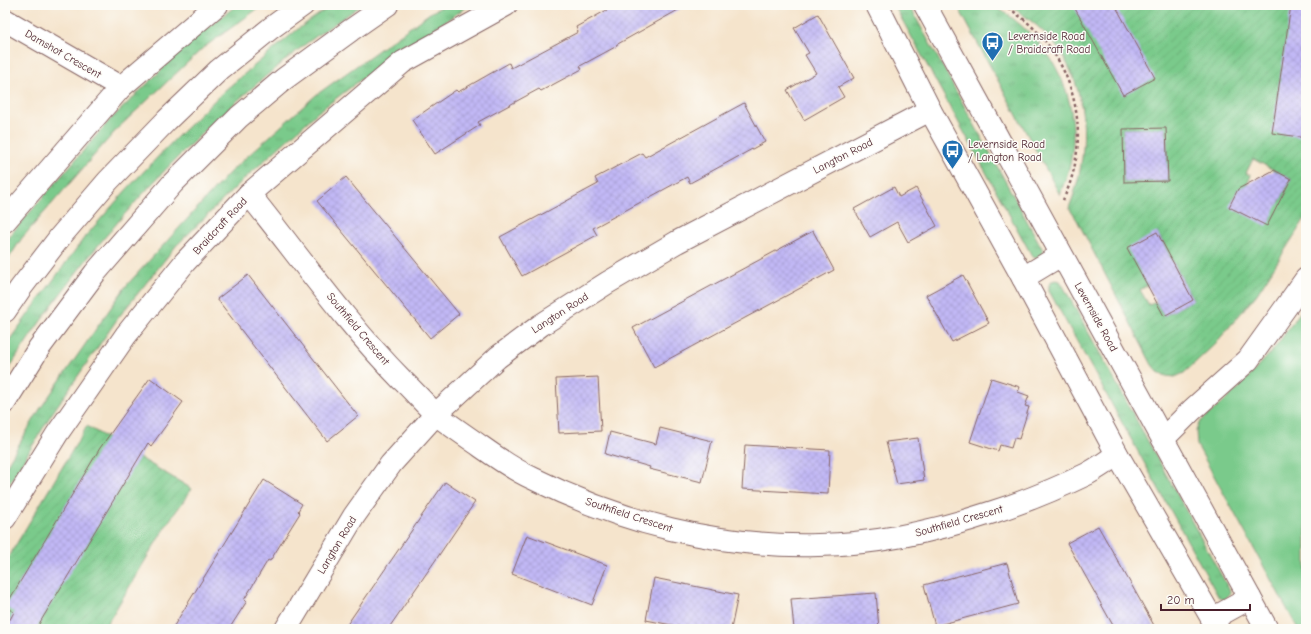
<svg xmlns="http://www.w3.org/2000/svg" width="1311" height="634" font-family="'Comic Neue',sans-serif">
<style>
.grass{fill:url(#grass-tufts);stroke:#62745b}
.park{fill:#7aca8b;stroke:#62745b}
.garden{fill:url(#garden-furrows);stroke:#62745b;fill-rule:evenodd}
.building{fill:url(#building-cross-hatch)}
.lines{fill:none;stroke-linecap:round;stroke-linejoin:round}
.street-casing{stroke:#866463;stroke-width:24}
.secondary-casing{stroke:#866463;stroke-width:24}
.path{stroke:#866463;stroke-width:2.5;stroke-dasharray:3 3;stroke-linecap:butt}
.street{stroke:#fff;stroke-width:22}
.secondary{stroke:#fff;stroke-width:22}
.labels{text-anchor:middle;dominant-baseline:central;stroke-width:3;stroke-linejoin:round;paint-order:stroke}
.poi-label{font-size:11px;fill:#4a1f2b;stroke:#fdfcf7;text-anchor:start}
.street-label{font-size:11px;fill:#4a1f2b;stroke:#fdfcf7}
</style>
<defs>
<pattern id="grass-tufts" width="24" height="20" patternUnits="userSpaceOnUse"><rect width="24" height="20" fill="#7aca8b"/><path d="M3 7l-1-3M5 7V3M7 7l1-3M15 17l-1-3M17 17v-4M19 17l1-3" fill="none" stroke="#6bad78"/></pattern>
<pattern id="garden-furrows" width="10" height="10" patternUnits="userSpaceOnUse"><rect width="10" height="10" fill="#7aca8b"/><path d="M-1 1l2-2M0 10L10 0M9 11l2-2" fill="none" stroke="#6bad78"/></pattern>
<pattern id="building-cross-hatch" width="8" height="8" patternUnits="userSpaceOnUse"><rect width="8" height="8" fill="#c1b8f5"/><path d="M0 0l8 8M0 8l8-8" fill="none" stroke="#a79ed2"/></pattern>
</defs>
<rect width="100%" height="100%" fill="#fdfcf7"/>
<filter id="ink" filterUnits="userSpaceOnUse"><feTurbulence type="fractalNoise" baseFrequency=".025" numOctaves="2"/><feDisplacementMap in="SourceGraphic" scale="8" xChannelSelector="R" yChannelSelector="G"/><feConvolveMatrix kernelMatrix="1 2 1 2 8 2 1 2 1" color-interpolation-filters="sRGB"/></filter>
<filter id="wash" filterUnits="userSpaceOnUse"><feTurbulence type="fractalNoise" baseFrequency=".012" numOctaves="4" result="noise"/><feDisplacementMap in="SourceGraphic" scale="16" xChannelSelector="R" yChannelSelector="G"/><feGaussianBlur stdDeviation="0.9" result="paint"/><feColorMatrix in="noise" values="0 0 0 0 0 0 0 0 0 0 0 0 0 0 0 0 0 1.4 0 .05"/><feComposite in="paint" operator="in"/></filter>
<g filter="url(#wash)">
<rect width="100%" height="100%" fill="#f5e4cc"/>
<g class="grass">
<path d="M237 5H263L203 48 118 128 22 238 5 264V244L13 232 109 121 192 40Z"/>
<path d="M332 5H362C344 18 325 29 307 43 188 135 85 247 5 375V346L84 238 127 189 175 139 224 91 298 29Z"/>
<path d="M445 5H470L391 57 318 112 242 181 176 246 118 318 51 415 5 491V468L40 409 126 286 231 171 316 95 430 13Z"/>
<path d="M894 5H909L1043 250 1044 254 1035 258 1032 256Z"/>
<path d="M957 5C966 5 981 3 990 6 1003 9 1015 20 1025 29 1065 63 1083 121 1068 172 1066 180 1062 187 1060 195Z"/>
<path d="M1056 280 1060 281 1062 284 1230 591C1229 598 1222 603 1218 596L1049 291V285L1052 281Z"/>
</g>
<path class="park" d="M1306 304V629H1298L1197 445 1196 431 1199 423 1238 389 1274 349Z"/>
<g class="garden">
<path d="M1009 5H1306V217L1257 294 1215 344 1184 373 1175 377 1166 376 1158 372 1152 365 1077 220 1069 208C1089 157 1091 97 1059 50 1046 31 1028 18 1009 5ZM1166 128 1168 181 1124 182 1123 129ZM1253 159 1291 179 1279 203 1246 185 1251 176 1246 173ZM1157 232 1193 300 1164 316 1156 302 1149 305 1140 290 1148 285Z"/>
<path d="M87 426 192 489 167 524 104 629H5V563Z"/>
</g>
<g id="blocks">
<g class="building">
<path d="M616 5H687L616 45 617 46 580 66 582 69 541 91 539 89 478 122 480 125 435 154 412 120 456 90 458 92 509 63 511 68 578 32 576 27Z"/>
<path d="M1073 5H1115L1155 78 1123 95Z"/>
<path d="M1291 5H1306V138L1272 133Z"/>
<path d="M818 14 854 78 838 87 844 97 804 120 787 90 816 73 805 55 809 53 794 28Z"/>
<path d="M744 103 765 142 690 183 687 177 593 228 597 235 522 276 500 237 598 184 595 178 642 153 645 157Z"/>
<path d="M1166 128 1168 181 1124 182 1123 129Z"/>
<path d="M1274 170 1291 179 1267 226 1229 207 1238 189Z"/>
<path d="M346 177 459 314 430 338 317 201Z"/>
<path d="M894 187 899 197 916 188 937 226 908 242 897 222 870 237 854 209Z"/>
<path d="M813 231 834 270 654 367 633 328Z"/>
<path d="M1157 232 1193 300 1164 316 1127 248Z"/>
<path d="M248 275 358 416 327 441 217 299Z"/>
<path d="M963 275 989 323 952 342 926 295Z"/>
<path d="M598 377 601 431 559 433 556 379Z"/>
<path d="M150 378 183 402 151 446 148 443 36 629H5L14 612 5 607 100 448Z"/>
<path d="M991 378 1020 387 1018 392 1029 396 1025 406 1029 407 1019 439 1014 438 1011 448 1000 445 998 451 970 442Z"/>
<path d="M660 428 712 441 702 482 649 469 650 467 605 454 610 432 656 444Z"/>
<path d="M918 438 924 480 897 484 886 442Z"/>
<path d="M745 445 830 450 828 494 742 489Z"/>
<path d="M264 480 302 504 298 511 300 513 270 561 268 560 244 600 247 601 229 629H172Z"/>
<path d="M445 482 475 502 437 558 388 629H344Z"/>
<path d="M1098 526 1140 600 1156 629H1115L1067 543Z"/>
<path d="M527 535 607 565 592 605 512 574Z"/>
<path d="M1007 563 1018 604 935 626 924 585Z"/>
<path d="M654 578 738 595 731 629H692L646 620Z"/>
<path d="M876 593 879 629H794L791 599Z"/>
</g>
</g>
</g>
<g filter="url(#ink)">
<use href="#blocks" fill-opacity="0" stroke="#866463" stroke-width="1"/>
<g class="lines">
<defs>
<g id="street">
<path d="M5 20 121 87"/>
<path d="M249 194C299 256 346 323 402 380 414 391 425 405 438 416 450 425 463 434 476 443 493 455 512 469 532 478 620 522 719 548 818 545 877 544 936 531 993 512 1024 502 1058 488 1087 474 1098 468 1108 461 1117 454"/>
<path d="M5 221 121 87 217 5"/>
<path d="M1163 439 1192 410 1248 360 1306 279"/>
<path d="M5 518 57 434 126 335 185 262 249 194 403 62 506 5"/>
<path d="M286 629 354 516 391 464 436 414 498 357 541 325 607 283 677 242 930 110"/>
</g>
<g id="secondary">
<path d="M877 5 930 110 1023 278 1117 454 1218 629"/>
<path d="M925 5 1267 629"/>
<path d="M1023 278 1061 255"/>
<path d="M5 311 20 289 60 237 108 181 167 120 219 70 271 28 303 5"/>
<path d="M5 402 39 348 95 273 173 183 239 117 284 79 351 30 387 5"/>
<path d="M1212 619 1250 598"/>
</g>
</defs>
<use href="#street" class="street-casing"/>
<use href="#secondary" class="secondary-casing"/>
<path class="path" d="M1003 5C1071 44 1097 129 1063 200"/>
<use href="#street" class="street"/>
<use href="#secondary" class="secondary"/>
</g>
</g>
<defs>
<symbol id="bus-pin" viewBox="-11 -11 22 30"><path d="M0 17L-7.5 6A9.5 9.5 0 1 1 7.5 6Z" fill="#1f6fb2" stroke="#fdfcf7"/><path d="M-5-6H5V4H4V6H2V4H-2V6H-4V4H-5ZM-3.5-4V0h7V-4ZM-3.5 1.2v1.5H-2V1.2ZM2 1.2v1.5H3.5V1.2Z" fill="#fff"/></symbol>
</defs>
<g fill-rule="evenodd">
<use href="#bus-pin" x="980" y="30" width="25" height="34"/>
<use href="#bus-pin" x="940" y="138" width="25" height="34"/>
</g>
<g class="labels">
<g class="poi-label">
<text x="1008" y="36">Levernside Road<tspan x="1008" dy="13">/ Braidcraft Road</tspan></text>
<text x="968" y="144">Levernside Road<tspan x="968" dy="13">/ Langton Road</tspan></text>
</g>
<g class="street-label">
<text transform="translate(63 54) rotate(30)">Damshot Crescent</text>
<text transform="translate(843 156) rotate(-27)">Langton Road</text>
<text transform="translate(220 226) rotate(-47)">Braidcraft Road</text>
<text transform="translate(560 313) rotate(-33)">Langton Road</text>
<text transform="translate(1096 317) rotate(61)">Levernside Road</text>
<text transform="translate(358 329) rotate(50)">Southfield Crescent</text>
<text transform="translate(629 515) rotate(18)">Southfield Crescent</text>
<text transform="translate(959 521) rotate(-16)">Southfield Crescent</text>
<text transform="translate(337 545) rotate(-59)">Langton Road</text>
</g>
</g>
<rect width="1311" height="634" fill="none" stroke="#fdfcf7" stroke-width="20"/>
<path d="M1161 604v6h89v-6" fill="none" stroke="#4a1f2b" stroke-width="2"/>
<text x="1167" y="604" font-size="12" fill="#4a1f2b" stroke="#fdfcf7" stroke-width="3" paint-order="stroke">20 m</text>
</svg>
